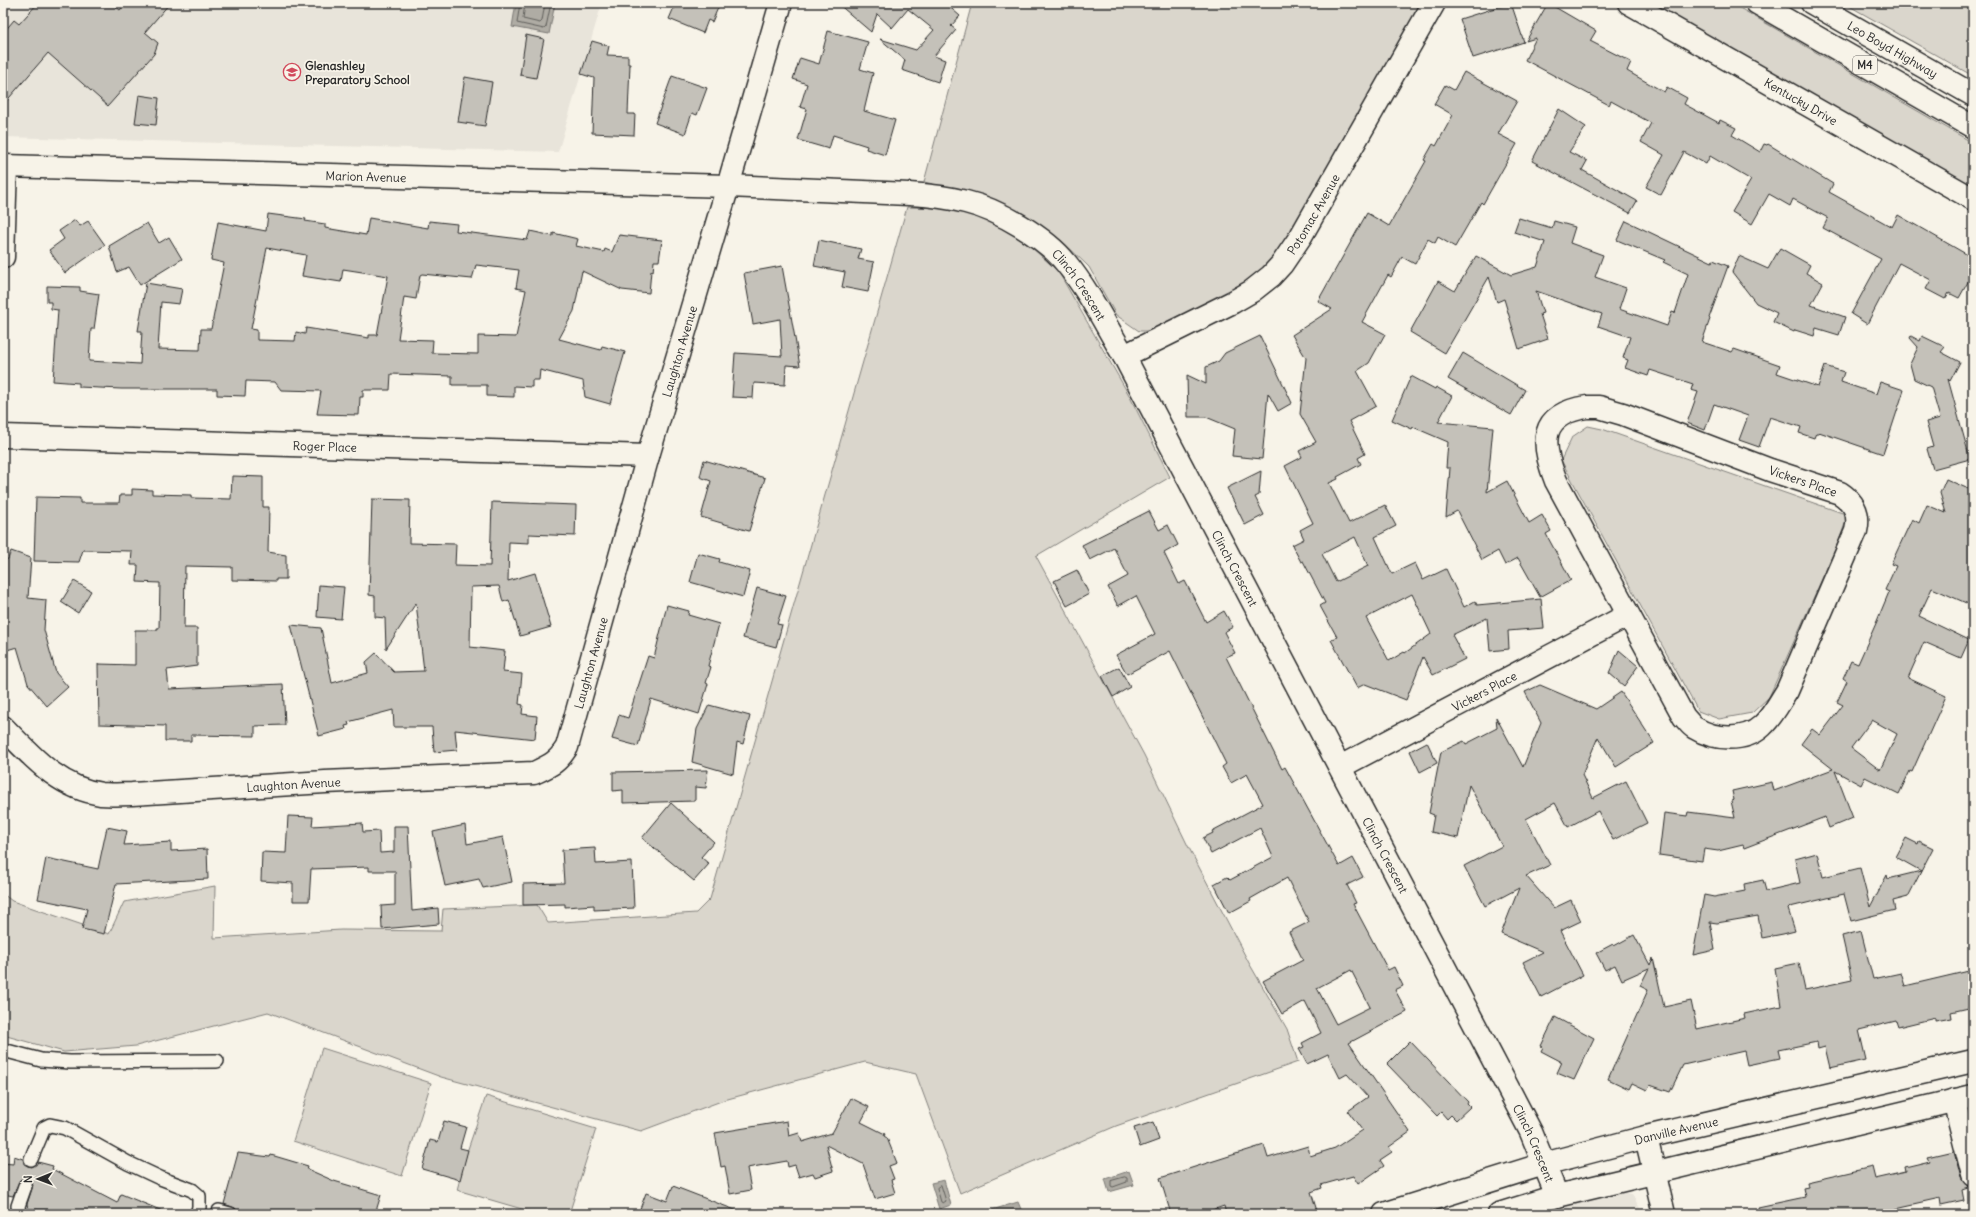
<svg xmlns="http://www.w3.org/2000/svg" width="1976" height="1217" font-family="Delius,sans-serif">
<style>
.built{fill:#e8e4da}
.green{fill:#dad6cc;stroke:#82807c}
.water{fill:#afaca4;stroke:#7a7874}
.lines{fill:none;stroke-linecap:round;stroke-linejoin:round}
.shore{stroke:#605f5b;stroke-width:1}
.building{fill:#c4c1b9;stroke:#2b2b2b;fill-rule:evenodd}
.service-casing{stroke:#2b2b2b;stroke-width:16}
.minor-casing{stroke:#2b2b2b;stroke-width:25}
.motorway-casing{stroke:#2b2b2b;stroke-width:25}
.service{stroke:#f7f3e8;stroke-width:13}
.minor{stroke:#f7f3e8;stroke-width:22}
.motorway{stroke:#f7f3e8;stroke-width:22}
.labels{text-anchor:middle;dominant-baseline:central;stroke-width:3.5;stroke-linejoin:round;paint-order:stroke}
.shield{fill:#f7f3e8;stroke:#686764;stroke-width:1}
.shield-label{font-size:11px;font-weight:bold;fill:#2b2b2b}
.street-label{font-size:12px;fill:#2b2b2b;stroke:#f7f3e8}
.poi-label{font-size:12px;font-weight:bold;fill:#2b2b2b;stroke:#f7f3e8;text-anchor:start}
</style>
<rect width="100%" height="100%" fill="#f7f3e8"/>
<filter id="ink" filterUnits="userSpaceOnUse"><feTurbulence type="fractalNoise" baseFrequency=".025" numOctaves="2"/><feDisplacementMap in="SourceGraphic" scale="8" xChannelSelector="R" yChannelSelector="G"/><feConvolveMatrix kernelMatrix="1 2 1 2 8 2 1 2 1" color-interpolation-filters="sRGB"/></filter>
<g filter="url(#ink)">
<g class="built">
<path d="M7 3H602L558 152 3 137V7Z"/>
<path d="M1606 1189 1632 1194 1643 1214H1530Z"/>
</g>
<g class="green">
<path d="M972 3H1421L1289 237 1263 271 1210 305 1157 331H1139L1116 315 1089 267 1062 241 1032 222 985 196 924 182Z"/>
<path d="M1648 3H1731L1973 143V188Z"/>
<path d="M1844 3H1973V76Z"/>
<path d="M907 207 943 208 979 216 1001 226 1031 247 1058 271 1129 395 1170 477 1036 556 1144 755 1188 846 1249 963 1287 1029 1298 1062 1116 1126 960 1193 916 1074 865 1062 724 1100 641 1131 441 1077 268 1012 136 1046 64 1052 3 1035V894L12 901 109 934 124 902 215 886 214 938 341 930 441 931 443 909 537 905 548 923 696 913 710 899Z"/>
<path d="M1588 426 1602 429 1848 515 1839 541 1769 697 1752 713 1719 719 1698 711 1561 460 1572 437Z"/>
<path d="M322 1048 431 1083 402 1176 293 1141Z"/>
<path d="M486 1096 596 1129 569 1214H539L457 1190 467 1152Z"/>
</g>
<g class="water">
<path d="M516 3H555L549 34 512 27Z"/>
<path d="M1129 1171 1134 1185 1109 1192 1105 1179Z"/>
<path d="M944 1180 951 1205 939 1209 931 1183Z"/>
<path d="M1018 1202 1023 1214H992V1210Z"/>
</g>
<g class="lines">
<g class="shore">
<path d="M520 3 517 23 544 29 546 27 551 3"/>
<path d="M525 3 523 19 540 23 542 21 545 3"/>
<path d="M1125 1177 1127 1178V1182L1113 1187 1111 1186V1181Z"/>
<path d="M941 1185 946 1201 943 1203 941 1202 937 1188Z"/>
</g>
</g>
<g class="building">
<path d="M38 3H111L120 10 126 3H170L145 32 158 43 154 54 108 106 48 53 3 105V33L14 20 19 24Z"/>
<path d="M670 3H720L712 22 708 20 703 33 669 19 675 5Z"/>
<path d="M837 3H945L960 16 951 26 956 30 934 56 945 60 938 82 902 70 905 60 880 39 916 50 934 30 908 9 892 28 877 14 871 32Z"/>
<path d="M1511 3 1524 42 1473 58 1460 19Z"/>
<path d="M1548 3 1596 31 1590 41 1631 62 1627 71 1664 92 1667 87 1687 98 1684 104 1719 123 1720 120 1736 128 1732 135 1760 152 1764 144 1767 145 1768 144 1833 184 1829 192 1892 227 1898 215 1973 258V273L1959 298 1949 293 1945 299 1926 289 1931 280 1899 263 1867 324 1851 314 1881 259 1823 228 1828 218 1793 199 1790 206 1769 194 1752 224 1732 212 1751 180 1710 156 1706 164 1684 152 1661 195 1646 187 1664 155 1641 142 1651 123 1611 101 1609 105 1525 60 1536 38 1526 41Z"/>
<path d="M828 31 868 42 860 69 873 73 864 111 895 120 885 155 866 149 867 146 833 135 829 149 798 140 807 109 800 107 807 84 793 79 800 58 819 64Z"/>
<path d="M526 35 544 39 536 78 520 75Z"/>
<path d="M592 41 609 46 607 55 628 56V64H630L628 114H635L634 135 592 133 594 78 581 74Z"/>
<path d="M1464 72 1517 101 1498 134 1517 144 1483 204 1481 202 1455 247 1438 237 1435 243 1428 239 1415 264 1402 257 1391 277 1388 275 1362 322 1385 334 1369 363 1357 371 1376 406 1349 421 1365 454 1358 458 1361 464 1337 477 1338 479 1329 483 1349 523 1385 505 1396 526 1375 537 1392 574 1415 563 1423 580 1446 569 1464 607 1475 601 1477 605 1541 599 1544 628 1508 631 1509 649 1490 651 1487 618 1452 635 1465 659 1433 675 1423 657 1406 700 1365 684 1357 688 1331 640 1337 637 1320 606 1325 603 1303 561 1301 562 1292 545 1304 539 1300 530 1313 523 1285 466 1302 457 1299 451 1316 442 1300 414 1306 358 1292 335 1332 309 1318 301 1367 213 1389 226 1426 161 1424 160 1433 144 1436 146 1453 115 1434 104 1445 85 1454 90ZM1355 537 1368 566 1336 582 1322 554ZM1412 594 1431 634 1405 653 1404 652 1389 661 1366 618Z"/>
<path d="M672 76 707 88 697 115 692 113 685 134 655 123Z"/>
<path d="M465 77 492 82 485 126 458 122Z"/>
<path d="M139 95 159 98 156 125 135 123Z"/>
<path d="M1559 109 1586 127 1569 152 1587 161 1582 170 1637 201 1630 213 1532 161Z"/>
<path d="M268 214 306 219 305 221 325 224V228L366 235 369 218 428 228 429 221 457 224 456 231 527 240 530 231 553 236V233L578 239 576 246 604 252 605 249 612 252 619 235 662 240 659 261H654L653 272 651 271 649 293 622 290 582 271 574 311 559 339 601 350 602 346 625 352 610 404 585 397 583 381 540 370 539 380H532V387L514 386V397L487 396V385H452V376L391 374 390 390H363V397H360L359 415 317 414 321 391 281 390 275 382 246 381 245 396 217 395V389H121L79 387V383L53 381 58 310 51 309V302H47V286L80 287V291L99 294 94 329H91L89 361 140 364 142 331H138L146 283 182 289 179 304 161 302 158 349 200 350 201 329H211L224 263 211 260 218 222 266 231ZM267 248 306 255 302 276 341 282 343 269 388 276 377 335H369V338L306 328 305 334 296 332 295 341 257 340V330L251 329ZM476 265 519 270 516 288 526 290 516 337 478 336V354L432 353 433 340 398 339 404 297 416 299 420 275 422 274 472 279Z"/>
<path d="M1519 218 1552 228 1554 221 1575 227 1570 243 1603 255 1595 277 1626 288 1619 309 1667 326 1672 312 1675 313 1688 274 1663 262 1665 260 1617 240 1626 221 1712 262 1713 260 1728 266 1709 318 1710 319 1702 342 1732 352 1734 349 1780 365 1777 373 1818 387 1825 366 1844 372 1841 382 1876 394 1880 382 1904 390 1883 454 1819 432 1818 433H1816L1814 438 1799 433 1801 427 1770 417 1759 447 1739 440 1748 416 1714 404 1705 430 1687 423 1698 392 1691 390 1693 384 1650 370 1648 376 1625 368 1628 360 1623 358 1630 337 1598 326 1602 314 1536 291 1543 313 1540 314 1548 339 1519 349 1504 299 1497 302 1489 277 1445 353 1410 332 1438 281 1455 291 1476 256 1511 275 1537 267 1545 242 1514 232Z"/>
<path d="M75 220 80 226 88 221 105 245 65 273 49 250 64 239 59 231Z"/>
<path d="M147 223 159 243 169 237 182 259 140 285 129 267 117 272 109 246Z"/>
<path d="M819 240 861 249 858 259 874 262 868 292 842 287 845 272 814 266Z"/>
<path d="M1780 248 1810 265 1806 273 1823 283 1811 305 1845 317 1839 335 1816 328 1814 336 1795 330 1794 332 1773 322 1777 313 1756 303 1732 272 1739 256 1768 269Z"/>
<path d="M782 266 800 366 786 365 785 385 754 383 753 398 732 397 735 353 782 356 780 319 753 324 744 273Z"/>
<path d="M1260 336 1292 403 1278 411 1268 393 1262 459 1232 456 1235 429 1206 417H1188L1187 375 1206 384V367L1219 361 1225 353Z"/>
<path d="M1911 336 1920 341 1922 336 1945 347 1941 352 1960 362 1950 381 1948 379 1970 459 1933 469 1927 449 1933 447 1926 422 1940 418 1931 387 1914 379 1910 364 1918 347 1910 338Z"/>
<path d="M1463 353 1525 390 1511 415 1448 379Z"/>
<path d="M1411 376 1435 389 1436 387 1452 396 1438 422 1493 427 1487 492 1507 481 1529 523 1542 515 1551 531 1546 534 1571 580 1540 597 1518 558 1505 565 1498 551 1482 560 1457 511 1446 517 1450 468H1446L1448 442 1413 427 1412 429 1392 420Z"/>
<path d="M704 460 765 478 749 531 701 517 711 481 700 477Z"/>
<path d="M1261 471 1259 495 1255 497 1264 515 1245 525 1227 488Z"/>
<path d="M232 476 263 477V507H269L268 552 286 555V579H276V581L232 580V567L185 566 184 628H197V666L167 670 169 689 283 684 285 725 255 726V736L191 735V741H165V726L99 724 98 664 135 665V630H157V628H159L160 583 137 582 138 565H131L132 551 83 550 79 562 34 561 36 497 80 498V503H119L120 495H132V489L152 490V494L191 495V498L231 499Z"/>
<path d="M1946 479 1973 491V606L1932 588 1919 616 1969 640 1961 658 1924 642 1908 678 1946 696 1912 772 1910 771 1899 794 1865 777 1861 785 1835 771 1853 818 1829 828 1825 817 1744 848 1743 845 1718 851 1704 849 1702 861 1659 855 1664 813 1687 816 1688 812 1735 818 1731 801 1734 800 1732 791 1772 782 1774 791 1833 769 1801 744 1812 729 1820 735 1843 705 1837 702 1847 681 1843 678 1851 661 1858 664 1877 621 1889 592 1885 590 1896 566 1891 564 1912 519 1919 523 1927 505 1946 513 1940 493ZM1872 720 1897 734 1880 770 1851 748Z"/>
<path d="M372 499 410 500 409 543 456 544 455 565 490 566 492 502 576 505 575 536 529 534V543L509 542 508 581 535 573 551 627 520 636 509 600 503 602 499 586 471 587 470 647 505 651 503 672 522 674 519 704 523 705 522 714 537 716 535 739 455 730 457 750 434 752 432 727H394L393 710 348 722 349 725 345 726 346 729 319 736 291 625 321 628 332 683 368 673 366 662 376 653 394 672 424 671 416 603 386 649 385 618 375 617V596L369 595Z"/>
<path d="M1149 511 1159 530 1168 525 1178 545 1164 553 1179 584 1185 581 1206 622 1224 611 1233 627 1224 632 1235 653 1226 657 1282 769 1285 767 1339 866 1353 858 1363 877 1347 885 1356 903 1353 904 1388 970 1394 967 1403 986 1395 990 1407 1012 1349 1043 1410 1132 1389 1147 1392 1152 1380 1160 1384 1166 1358 1184 1353 1176 1321 1185 1322 1188 1311 1192 1317 1211 1306 1214H1226L1224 1206 1201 1214H1171L1160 1178 1264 1145 1268 1158 1308 1146 1310 1156 1335 1148 1362 1130 1348 1111 1368 1097 1347 1074 1340 1078 1328 1054 1307 1064 1299 1049 1304 1047 1302 1043 1321 1033 1305 1001 1282 1014 1263 981 1303 960 1289 932 1309 922 1287 878 1250 899 1251 901 1229 913 1214 884 1227 877 1230 880 1273 857 1260 828 1211 854 1203 838 1213 833 1212 831 1263 804 1247 774 1231 783 1222 767 1226 764 1170 651 1127 674 1116 655 1155 634 1136 596 1118 606 1108 587 1128 576 1114 548 1090 560 1082 545ZM1351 970 1370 1007 1336 1024 1317 988Z"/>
<path d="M11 551 31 558 28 598 46 600 44 630 56 673 68 687 47 706 28 684 17 647 7 650 3 633V561L8 559Z"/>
<path d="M698 553 720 559 719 562 750 571 743 597 690 582Z"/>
<path d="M1077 570 1089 594 1067 606 1054 581Z"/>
<path d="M74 581 91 591 78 613 61 602Z"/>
<path d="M319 585 344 587 341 619 317 617Z"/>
<path d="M757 588 786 596 777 624 782 625 776 647 743 638Z"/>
<path d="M667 605 689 611 688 615 719 624 708 666 711 667 706 683 708 684 699 714 651 699 638 746 612 739 619 715 628 718 648 656 654 658Z"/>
<path d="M1619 650 1638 666 1624 686 1609 673Z"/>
<path d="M1119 667 1130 687 1113 697 1102 676Z"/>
<path d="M1540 685 1596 709 1621 692 1654 743 1616 767 1598 737 1582 775 1593 798 1626 781 1647 823 1613 840 1598 811 1568 827 1555 803 1526 819 1550 865 1526 876 1554 908 1571 900 1581 921 1560 931 1583 975 1541 997 1523 962 1543 952 1501 934 1519 888 1485 906 1464 866 1502 846 1469 785 1458 838 1431 832 1434 815 1429 813 1441 752 1464 741 1466 744 1497 728 1496 717 1523 767 1541 723 1525 692Z"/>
<path d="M709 705 750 716 743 744 737 742 733 774 692 762 697 729Z"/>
<path d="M1427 742 1437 763 1420 772 1410 751Z"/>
<path d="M708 770 706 788 695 787V801L623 803V790L613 791V772Z"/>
<path d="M671 803 714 842 701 857 709 864 694 881 642 838Z"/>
<path d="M288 816 313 817 312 826 362 823 363 832 379 831 380 853 394 852V826H408L412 911 438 908 439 924 382 929 381 906 395 905V871H369V867L311 869 309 901H293V883L261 881 262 852 286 853Z"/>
<path d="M465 825 467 844 503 837 512 882 483 888 479 879 445 886 433 832Z"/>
<path d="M107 827 127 831 124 845 171 842V851L207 849 208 879 116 884 104 934 82 929 87 909 38 899 46 858 98 869Z"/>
<path d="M1906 838 1918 844 1919 841 1933 848 1908 897 1893 901 1895 910 1851 921 1844 894 1790 907 1788 909 1795 931 1783 934 1762 938 1758 916 1717 923 1710 922 1715 950 1693 955 1704 895 1714 897 1745 891 1744 884 1763 880 1766 891 1800 883 1795 859 1817 853 1823 877 1860 868 1870 907 1887 875 1888 879 1921 871 1896 857Z"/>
<path d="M595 848 596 864 632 862 634 908 594 910V905L565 907V904L523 905V884L564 883 562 850Z"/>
<path d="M1861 931 1873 979 1901 973 1905 986 1973 970V1007L1951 1012 1952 1018 1935 1021V1018L1898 1027 1896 1021 1859 1030 1866 1060 1830 1068 1825 1047 1818 1049 1817 1042 1778 1050 1780 1058 1747 1065 1744 1051 1683 1065 1670 1092 1650 1085 1647 1090 1632 1083 1629 1089 1608 1079 1648 990 1640 986 1649 968 1622 980 1615 965 1605 970 1596 953 1613 944 1614 946 1634 935 1650 965 1653 958 1664 1007 1691 1001 1697 1029 1745 1018 1744 1014 1781 1006 1775 968 1799 963 1805 990 1852 980 1842 936Z"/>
<path d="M1555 1017 1594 1038 1574 1080 1557 1073 1562 1062 1541 1051 1543 1047 1541 1046Z"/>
<path d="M1410 1041 1468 1102 1467 1104 1470 1107 1456 1120 1451 1115 1447 1119 1441 1112 1437 1116 1387 1064Z"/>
<path d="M851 1098 869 1107 861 1122 885 1134 884 1136 887 1138 897 1163 889 1166 894 1179 891 1180 895 1193 875 1199 863 1164 826 1145 833 1171 815 1177 813 1173 799 1177 795 1165 788 1167 787 1161 747 1168 751 1190 730 1194 725 1166 721 1167 715 1133 787 1121 789 1136 799 1133 802 1142 832 1133Z"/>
<path d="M444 1121 466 1127 460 1148 468 1150 460 1180 422 1169 430 1140 438 1142Z"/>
<path d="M1153 1122 1159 1140 1140 1147 1134 1128Z"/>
<path d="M1954 1151 1961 1178 1968 1187 1962 1189 1964 1200 1941 1205 1940 1198 1895 1208 1896 1214H1759L1758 1207 1805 1197 1803 1188 1808 1187 1807 1182 1872 1167 1875 1179 1906 1172 1905 1167 1930 1161 1928 1157Z"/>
<path d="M238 1153 270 1157 271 1155 308 1166 307 1169 334 1181 381 1195 375 1214 238 1213 235 1208 224 1204Z"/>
<path d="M14 1156 23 1159 24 1164 28 1166 32 1167 38 1162 53 1166 52 1169 117 1203 121 1194 170 1214H62L49 1210 28 1209 27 1204 33 1185 28 1179 20 1180 13 1196 3 1194V1163L13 1164Z"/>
<path d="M673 1186 743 1213V1214H638L646 1193 667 1201Z"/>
</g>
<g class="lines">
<defs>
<g id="service">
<path d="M3 1050 41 1060 70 1062 217 1061"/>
<path d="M31 1159 44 1128 50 1125 65 1128 128 1163 160 1178 192 1190 199 1196V1207L197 1214"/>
<path d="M219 1211 230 1214"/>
<path d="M19 1214 18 1206 25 1186"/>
</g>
<g id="minor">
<path id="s1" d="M1629 3 1973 199"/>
<path id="s2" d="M3 166 728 186 909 194C928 195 947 197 966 202 999 210 1045 237 1066 263 1089 291 1106 326 1124 356L1531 1132 1557 1196"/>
<path d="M3 257 6 166"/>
<path id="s3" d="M1124 356 1233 302 1252 291 1271 276 1282 264 1301 236 1434 3"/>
<path d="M1587 407H1599L1623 414 1770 470 1840 493C1855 503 1860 514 1856 531L1787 691C1779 703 1773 716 1762 726 1745 742 1714 740 1695 728 1691 726 1688 721 1684 717L1556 481C1541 444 1538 414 1587 407Z"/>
<path id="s4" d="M3 436 648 456"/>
<path id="s5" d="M3 727C31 755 58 788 101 794 111 795 122 794 132 794L325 782 534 773C551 765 557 763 567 747L648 456 728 186 781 3"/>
<path id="s6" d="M1340 767 1628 615"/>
<path d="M1954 1100 1973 1175"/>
<path d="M1646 1137 1664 1214"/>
<path id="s7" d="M1384 1214 1544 1164 1646 1137 1973 1061"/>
<path d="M1499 1214 1557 1196 1973 1096"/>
</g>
<g id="motorway">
<path d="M1757 3 1973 127"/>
<path id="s8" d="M1812 3 1973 95"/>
</g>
</defs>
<use href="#service" class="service-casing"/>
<use href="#minor" class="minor-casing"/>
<use href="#motorway" class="motorway-casing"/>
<use href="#service" class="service"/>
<use href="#minor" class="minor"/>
<use href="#motorway" class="motorway"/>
</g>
</g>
<defs>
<symbol id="school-ring" viewBox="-11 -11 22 22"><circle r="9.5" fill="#f7f3e8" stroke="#d1495b" stroke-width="1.5"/><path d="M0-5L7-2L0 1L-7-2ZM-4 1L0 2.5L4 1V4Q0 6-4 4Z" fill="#d1495b"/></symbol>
</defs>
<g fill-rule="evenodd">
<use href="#school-ring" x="282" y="62" width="20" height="20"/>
</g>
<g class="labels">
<rect class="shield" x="1853" y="56" width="24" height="18" rx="3"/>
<g class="shield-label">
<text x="1865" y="65">M4</text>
</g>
<g class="street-label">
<text stroke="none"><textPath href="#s8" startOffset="93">Leo Boyd Highway</textPath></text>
<text stroke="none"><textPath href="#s1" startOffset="198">Kentucky Drive</textPath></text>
<text stroke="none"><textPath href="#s2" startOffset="363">Marion Avenue</textPath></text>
<text stroke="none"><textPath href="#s3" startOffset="243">Potomac Avenue</textPath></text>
<text stroke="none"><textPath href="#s2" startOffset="1108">Clinch Crescent</textPath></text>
<text stroke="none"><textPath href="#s5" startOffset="1009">Laughton Avenue</textPath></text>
<text stroke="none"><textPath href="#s4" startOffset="322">Roger Place</textPath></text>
<text transform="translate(1803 481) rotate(19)">Vickers Place</text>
<text stroke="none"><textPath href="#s2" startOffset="1432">Clinch Crescent</textPath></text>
<text stroke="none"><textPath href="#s5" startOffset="685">Laughton Avenue</textPath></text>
<text stroke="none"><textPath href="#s6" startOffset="163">Vickers Place</textPath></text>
<text stroke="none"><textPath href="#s5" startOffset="314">Laughton Avenue</textPath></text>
<text stroke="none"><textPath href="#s2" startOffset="1756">Clinch Crescent</textPath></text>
<text stroke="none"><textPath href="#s7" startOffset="304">Danville Avenue</textPath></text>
<text stroke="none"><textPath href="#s2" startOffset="2080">Clinch Crescent</textPath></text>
</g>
<g class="poi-label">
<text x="305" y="65">Glenashley<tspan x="305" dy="14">Preparatory School</tspan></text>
</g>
</g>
<rect width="1976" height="1217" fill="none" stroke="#f7f3e8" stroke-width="16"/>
<rect x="8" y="8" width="1960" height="1201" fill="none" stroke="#2b2b2b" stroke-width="1.5" filter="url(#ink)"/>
<g transform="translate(38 1179) rotate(269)" stroke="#f7f3e8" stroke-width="3" paint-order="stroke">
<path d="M0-3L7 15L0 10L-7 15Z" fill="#2b2b2b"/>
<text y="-6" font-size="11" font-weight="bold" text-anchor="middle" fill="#2b2b2b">N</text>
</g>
</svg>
